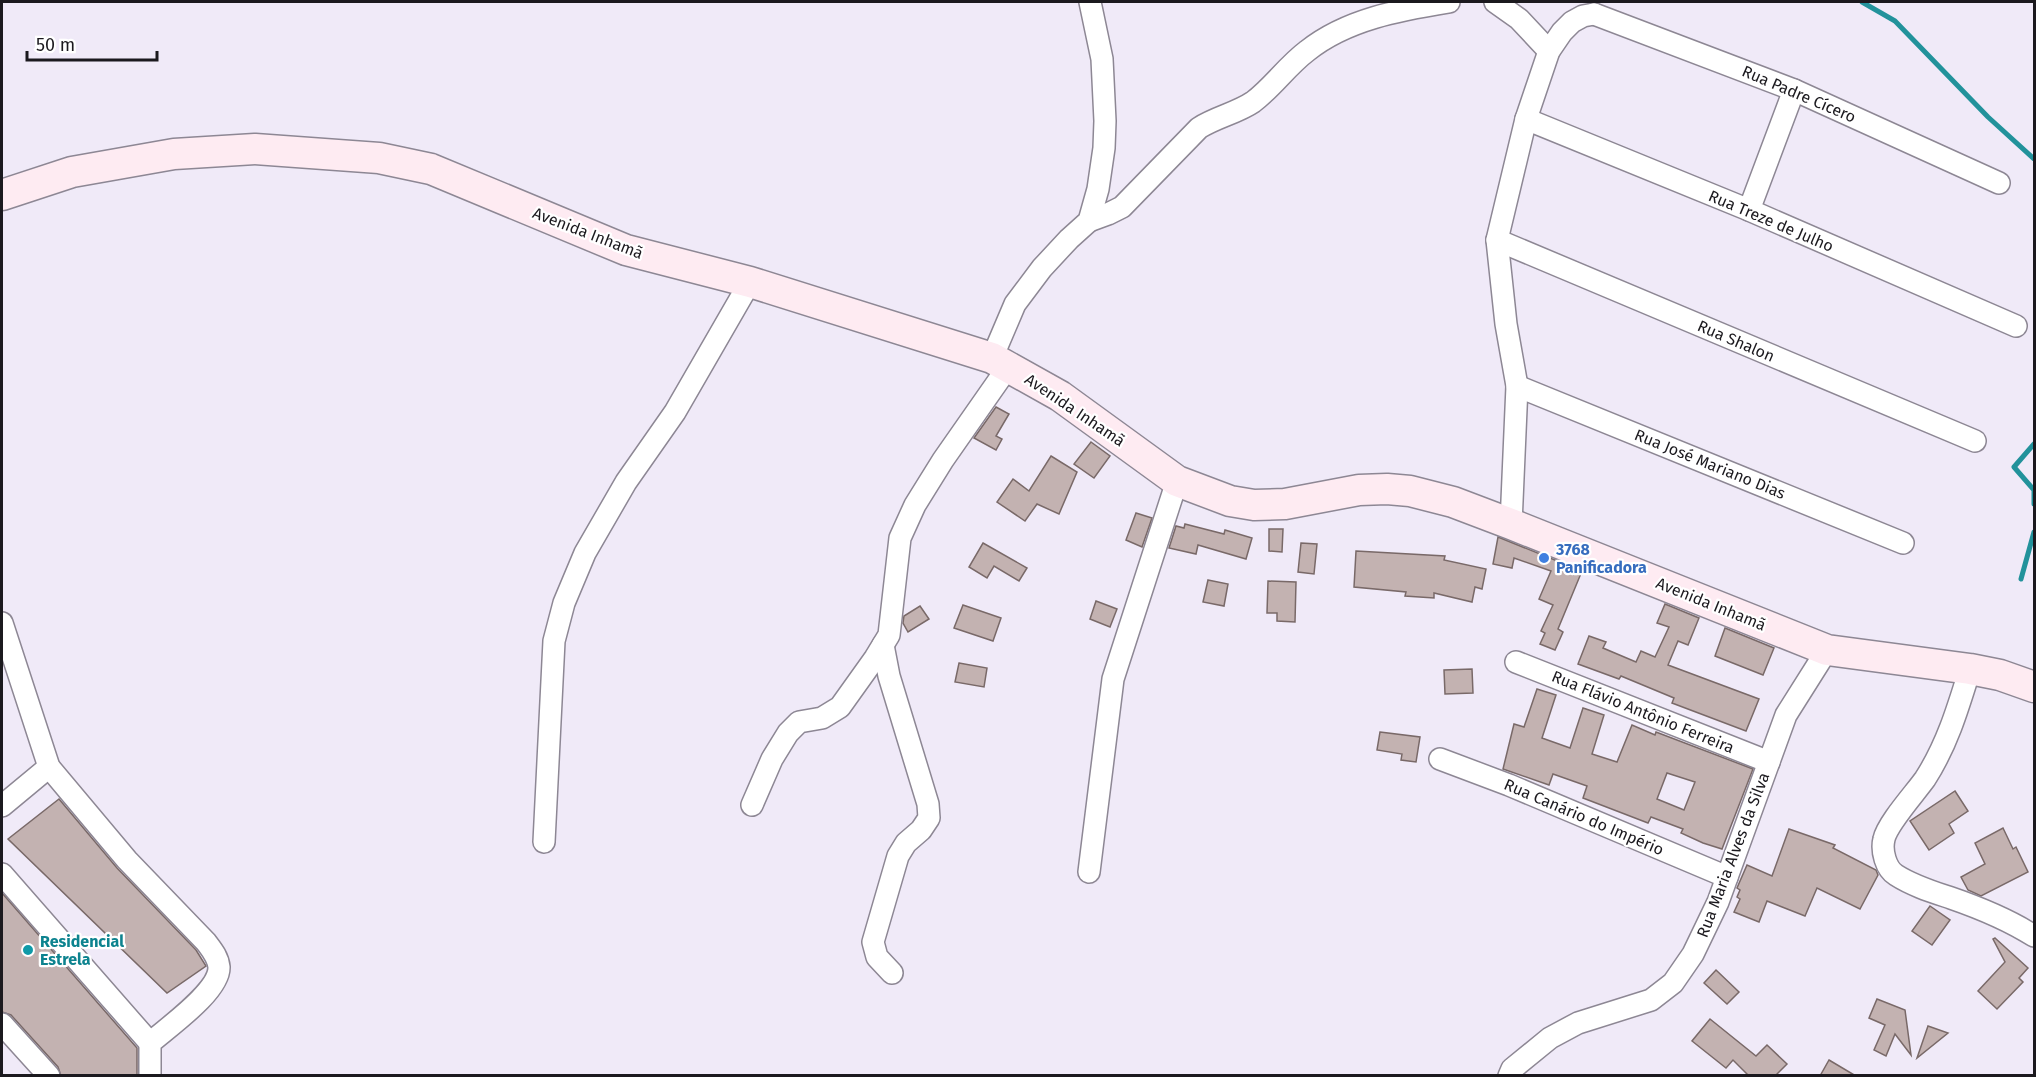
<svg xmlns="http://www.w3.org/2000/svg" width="2036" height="1077" font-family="'Fira Sans',sans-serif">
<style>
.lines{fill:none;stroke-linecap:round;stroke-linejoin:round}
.stream{stroke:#22929b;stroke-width:5}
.building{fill:#c3b2b1;stroke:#796968;stroke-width:1.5;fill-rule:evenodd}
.street-casing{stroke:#8d8794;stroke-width:24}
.secondary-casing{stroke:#8d8794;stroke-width:33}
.street{stroke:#fff;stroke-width:21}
.secondary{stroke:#feebf2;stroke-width:30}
.shop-dot{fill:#3f7fe0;stroke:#fff;stroke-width:2}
.culture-dot{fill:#0f9aa8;stroke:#fff;stroke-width:2}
.labels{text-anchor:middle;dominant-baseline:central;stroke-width:4.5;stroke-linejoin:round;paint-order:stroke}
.street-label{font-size:16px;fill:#1b191e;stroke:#fff}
.shop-label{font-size:16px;font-weight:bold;fill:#366cbe;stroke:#fff;text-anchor:start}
.culture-label{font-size:16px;font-weight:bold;fill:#0d838f;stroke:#fff;text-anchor:start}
</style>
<rect width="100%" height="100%" fill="#f0eaf8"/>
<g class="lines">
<g class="stream">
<path d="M1862 2 1895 21 1988 117 2034 159"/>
<path d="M2034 444 2014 467 2034 490V504"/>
<path d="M2021 579 2034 532"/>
</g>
</g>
<g class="building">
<path d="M996 407 1009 414 996 436 1002 439 996 450 974 438Z"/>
<path d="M1091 442 1110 456 1094 478 1074 464Z"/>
<path d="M1051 456 1077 472 1059 514 1037 504 1025 521 997 502 1013 479 1029 491Z"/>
<path d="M1136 513 1152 518 1142 547 1126 540Z"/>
<path d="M1185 524 1224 534 1225 530 1252 538 1246 559 1198 545 1196 554 1169 548 1176 526 1184 528Z"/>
<path d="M1269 529H1283L1282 552 1269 551Z"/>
<path d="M1498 537 1582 571 1558 629 1563 632 1555 650 1540 644 1545 633 1541 631 1553 605 1539 599 1551 571 1514 558 1512 568 1493 564Z"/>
<path d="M983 543 1027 568 1019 581 994 566 987 578 969 567Z"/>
<path d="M1301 543 1317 544 1314 574 1298 572Z"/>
<path d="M1356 551 1445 556 1444 560 1486 569 1482 589 1475 587 1472 602 1434 593V598L1405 596 1406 592 1354 587Z"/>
<path d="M1208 580 1228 584 1224 606 1203 602Z"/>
<path d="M1268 581 1296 582 1295 622 1277 621V613H1267Z"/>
<path d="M1096 601 1117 609 1110 627 1090 619Z"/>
<path d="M1665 604 1699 618 1688 645 1678 641 1668 665 1759 699 1746 731 1672 703 1674 698 1621 676 1619 679 1578 664 1589 636 1606 642 1603 648 1636 662 1641 651 1655 657 1669 627 1657 623Z"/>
<path d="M963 605 1001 618 993 641 954 628Z"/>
<path d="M920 606 929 619 908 632 903 623 904 616Z"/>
<path d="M1725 628 1774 648 1763 675 1715 656Z"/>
<path d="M959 663 987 668 984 687 955 682Z"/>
<path d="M1472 669 1473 693 1445 694 1444 670Z"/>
<path d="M1537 689 1556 695 1542 738 1570 748 1583 708 1604 715 1592 754 1617 762 1632 725 1655 735 1656 732 1753 769 1722 849 1703 843 1681 833 1683 829 1651 817 1648 823 1583 798 1587 786 1553 774 1549 785 1503 769 1514 724 1524 727ZM1667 773 1695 782 1684 810 1657 799Z"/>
<path d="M1380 732 1420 737 1416 762 1401 760 1402 754 1377 750Z"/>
<path d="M1955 791 1968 811 1949 824 1954 833 1929 850 1910 821Z"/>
<path d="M59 799 117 868 196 950 206 966 167 993 8 839Z"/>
<path d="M2003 828 2013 849 2016 847 2028 872 1981 896 1968 890 1961 877 1985 864 1975 843Z"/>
<path d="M1789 829 1835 845 1833 848 1876 870 1878 875 1860 909 1817 888 1805 916 1767 901 1759 922 1734 912 1740 899 1737 897 1740 890 1737 888 1747 865 1772 876Z"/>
<path d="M2 893 137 1048V1076H61L58 1067 11 1015 2 1012Z"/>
<path d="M1930 906 1950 920 1932 945 1912 931Z"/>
<path d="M1995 938 2028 968 2019 978 2023 982 1997 1009 1978 991 2005 962 1993 939Z"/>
<path d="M1716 970 1739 992 1727 1004 1704 983Z"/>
<path d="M1877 999 1905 1010 1911 1055 1895 1034 1886 1056 1874 1050 1885 1025 1869 1018Z"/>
<path d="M1710 1019 1756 1056 1767 1045 1787 1064 1775 1076H1749L1733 1060 1726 1068 1692 1041Z"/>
<path d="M1928 1026 1948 1033 1917 1058Z"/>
<path d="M1829 1060 1856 1076H1820Z"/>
</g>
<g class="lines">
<defs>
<g id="street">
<path d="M1495 2 1519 19 1549 51"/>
<path d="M1594 14 1794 90 1999 183"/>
<path d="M1526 119 1749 210 2016 326"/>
<path d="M1749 210 1794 90"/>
<path d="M1089 221 1108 214 1122 207 1199 128C1216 117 1237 113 1253 102 1273 87 1287 66 1307 51 1347 19 1400 10 1449 2"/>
<path d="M1497 240 1975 441"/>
<path d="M992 358 1015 304 1042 268 1069 239 1089 221 1098 189 1104 148 1105 121 1102 59 1090 2"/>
<path d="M1517 386 1903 543"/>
<path d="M1511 524 1517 386 1506 324 1497 240 1526 119 1549 51 1562 32 1572 22 1583 16 1594 14"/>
<path d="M2 623 49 767 127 860 206 942C212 950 218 957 219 967 220 991 168 1027 150 1043V1076"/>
<path d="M883 645 889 676 928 804 929 818 921 830 906 843 898 856 873 942 877 957 892 973"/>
<path d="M1516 662 1769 762"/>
<path d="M1970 669C1958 708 1947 745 1925 779 1915 793 1887 824 1884 839 1881 851 1886 869 1896 875 1913 886 1933 892 1951 898 1980 908 2009 920 2034 936"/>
<path d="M1440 759 1509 785 1727 877"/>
<path d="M752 805 772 759 788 733 799 722 822 718 840 707 875 658 889 635 900 538 915 505 943 460 1008 367"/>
<path d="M2 806 49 767"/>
<path d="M544 842 554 641 564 603 585 553 626 482 675 412 750 282"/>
<path d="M1089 872 1113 679 1177 481"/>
<path d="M2 874 150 1043"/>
<path d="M2 1024 49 1076"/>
<path d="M1509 1076 1512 1069 1550 1038 1578 1023 1651 1000 1673 983 1693 954 1718 902 1786 715 1827 650"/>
</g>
<path id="secondary" d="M2 195 72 172 174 154 255 149 379 158 431 169 626 250 750 282 992 358 1060 396 1177 481 1230 501 1254 505 1285 504 1359 490 1387 489 1410 491 1453 502 1511 524 1827 650 1970 669 2000 675 2034 687"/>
</defs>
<use href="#street" class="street-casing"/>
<use href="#secondary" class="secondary-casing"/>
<use href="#street" class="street"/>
<use href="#secondary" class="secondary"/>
</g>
<circle class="shop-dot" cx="1544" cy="558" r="6"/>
<circle class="culture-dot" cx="28" cy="950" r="6"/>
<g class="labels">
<g class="street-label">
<text transform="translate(1799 94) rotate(23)">Rua Padre Cícero</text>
<text transform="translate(1771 221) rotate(23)">Rua Treze de Julho</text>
<text transform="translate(588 233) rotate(21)">Avenida Inhamã</text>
<text transform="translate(1736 341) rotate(23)">Rua Shalon</text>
<text transform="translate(1075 410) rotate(34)">Avenida Inhamã</text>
<text transform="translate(1710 464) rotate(22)">Rua José Mariano Dias</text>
<text transform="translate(1711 604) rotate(22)">Avenida Inhamã</text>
<text transform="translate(1643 712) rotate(22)">Rua Flávio Antônio Ferreira</text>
<text transform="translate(1584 817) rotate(23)">Rua Canário do Império</text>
<text transform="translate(1733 855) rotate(-69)">Rua Maria Alves da Silva</text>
</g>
<g class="shop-label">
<text x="1556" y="549">3768<tspan x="1556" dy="18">Panificadora</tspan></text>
</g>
<g class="culture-label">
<text x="40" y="941">Residencial<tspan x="40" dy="18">Estrela</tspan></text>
</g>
</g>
<rect width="2036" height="1077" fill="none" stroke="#1b191e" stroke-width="6"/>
<path d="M27 51v9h130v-9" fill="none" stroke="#1b191e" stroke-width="3"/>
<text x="36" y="51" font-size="18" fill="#1b191e" stroke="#ffffff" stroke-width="4.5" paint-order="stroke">50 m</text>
</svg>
